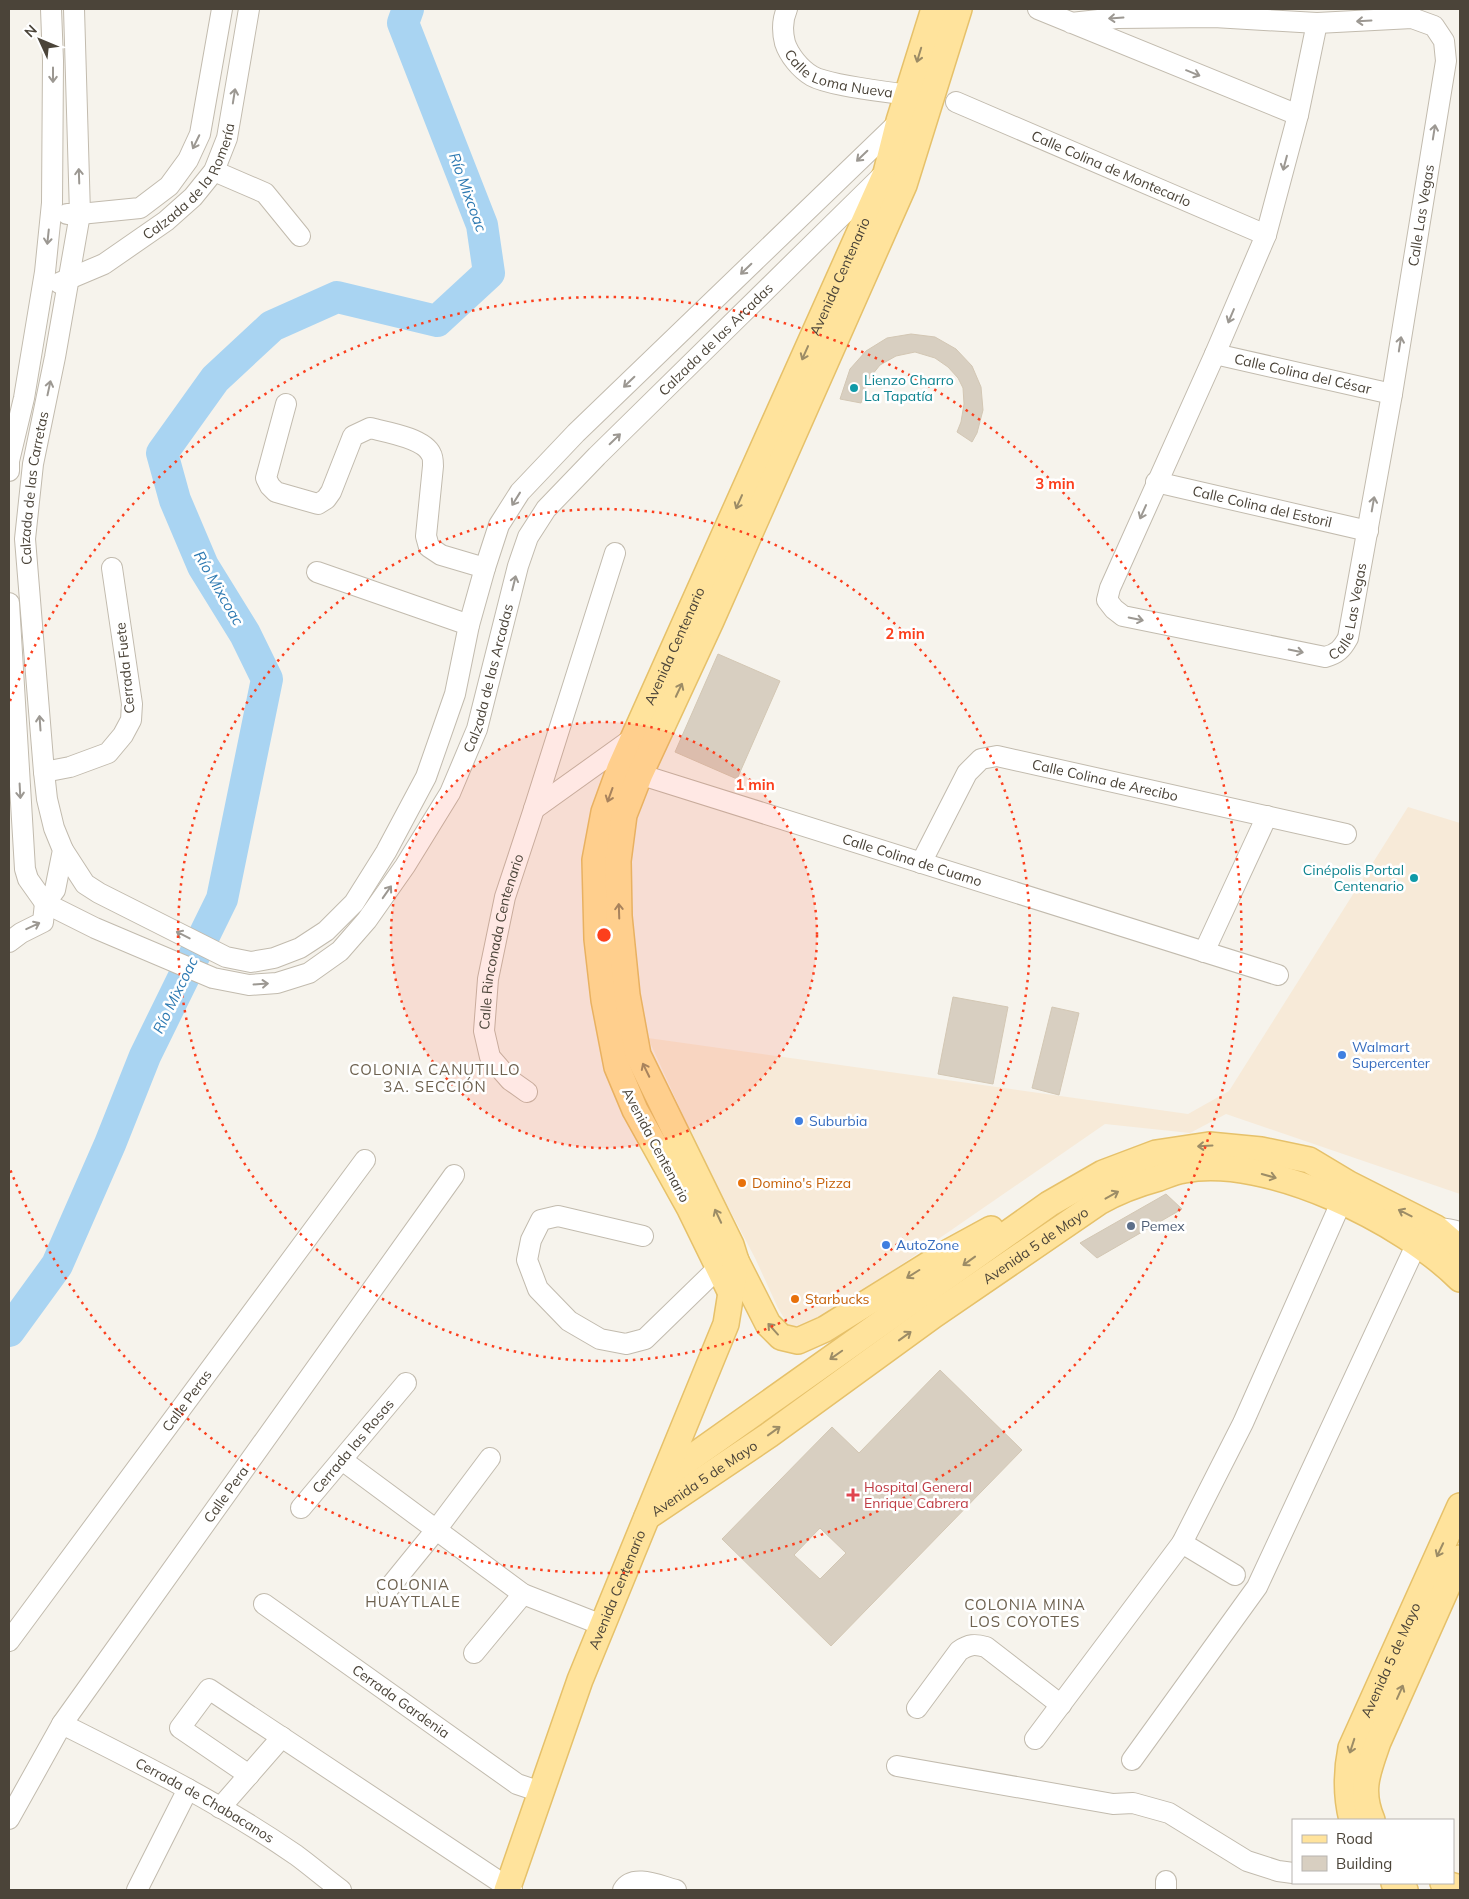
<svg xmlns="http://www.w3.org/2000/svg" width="1469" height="1899" font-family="Mulish,sans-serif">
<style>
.commercial{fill:#f7ead8}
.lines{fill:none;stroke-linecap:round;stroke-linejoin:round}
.river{stroke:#a9d4f2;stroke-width:32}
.building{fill:#d8cfc1;stroke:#d3c7b4;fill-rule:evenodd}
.minor-casing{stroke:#c2bbae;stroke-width:22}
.major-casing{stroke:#e6c16a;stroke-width:28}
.minor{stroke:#fff;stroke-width:20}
.major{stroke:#ffe39c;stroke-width:25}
.oneway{stroke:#9c9892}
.oneway2{stroke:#9c8c66}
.ring{fill:none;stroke:#fc3f1d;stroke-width:2.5;stroke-dasharray:2.5 5}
.culture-dot{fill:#0f9aa8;stroke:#fff;stroke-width:2}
.shop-dot{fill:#3f7fe0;stroke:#fff;stroke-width:2}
.food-dot{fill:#e8710a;stroke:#fff;stroke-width:2}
.service-dot{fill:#5c6f8a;stroke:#fff;stroke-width:2}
.health-dot{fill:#e0444e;stroke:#fff;stroke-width:2}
.labels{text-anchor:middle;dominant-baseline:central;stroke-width:5;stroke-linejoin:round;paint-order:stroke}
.street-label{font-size:14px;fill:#4b4439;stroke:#fff}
.culture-label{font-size:14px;fill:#0d838f;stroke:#fff;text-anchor:start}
.shop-label{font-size:14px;fill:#366cbe;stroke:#fff;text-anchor:start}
.food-label{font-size:14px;fill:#c56008;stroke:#fff;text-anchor:start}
.service-label{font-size:14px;fill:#4e5e75;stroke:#fff;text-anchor:start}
.health-label{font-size:14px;fill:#be3a42;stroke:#fff;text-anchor:start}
.water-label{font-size:15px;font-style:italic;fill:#2e7ab2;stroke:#fff}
.neighbourhood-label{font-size:15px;letter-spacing:1px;fill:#6e6250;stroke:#fff}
.centre{fill:#fc3f1d;stroke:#fff;stroke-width:2.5}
.ring-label{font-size:15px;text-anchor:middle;font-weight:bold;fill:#fc3f1d;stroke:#fff;stroke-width:5;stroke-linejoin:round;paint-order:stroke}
</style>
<rect width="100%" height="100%" fill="#f6f3ec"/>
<path class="commercial" d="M1408 807 1460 823V1194L1226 1114 1190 1133 1105 1124 892 1271 812 1324 801 1330 789 1326 778 1308 755 1258 702 1157 648 1038 1188 1114 1229 1091Z"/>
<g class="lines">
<path class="river" d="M9 1331 57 1265 110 1144 145 1056 222 899 267 679 245 634 203 566 175 500 162 453 215 379 272 326 337 297 437 321 489 273 482 225 403 23 408 9"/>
</g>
<g class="building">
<path d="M911 334 935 337 956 349 972 366 981 387 983 410 977 433 972 442 957 432 961 422 964 404 963 388 958 378 948 367 935 358 915 352 896 356 880 365 868 380 861 403 840 399 850 369 866 351 887 338Z"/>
<path d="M718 654 780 681 737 779 675 752Z"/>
<path d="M953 997 1008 1007 993 1084 938 1074Z"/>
<path d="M1052 1007 1079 1013 1059 1095 1032 1088Z"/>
<path d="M1166 1194 1182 1209 1097 1258 1080 1243Z"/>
<path d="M940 1370 1022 1450 831 1646 722 1539 832 1427 859 1453ZM820 1528 846 1553 820 1579 794 1555Z"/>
</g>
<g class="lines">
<defs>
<g id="minor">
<path id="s1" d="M787 9C782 20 782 31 785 43 789 55 800 69 812 76 830 86 884 91 907 95"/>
<path id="s2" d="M1038 9 1298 115 1266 235 1215 354 1110 588 1107 600 1114 609 1123 616 1325 657C1337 654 1342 649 1348 638L1392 394 1446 61 1444 41 1434 26 1412 18 1317 23 1214 17 1117 18 1071 23"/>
<path id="s3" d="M956 102 1266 235"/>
<path d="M1298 115 1317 23"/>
<path d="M214 171 265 193 300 236"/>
<path d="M67 214H80L140 208 169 186 188 160 200 134 222 9"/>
<path id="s4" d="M59 283 104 264 166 221 193 197 214 171 227 138 249 9"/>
<path id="s5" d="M1215 354 1392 394"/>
<path d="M286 404 266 478 270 486 276 492 318 504 326 499 331 492 353 436 370 428C386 432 424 438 431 454 433 457 433 462 433 466L426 536 429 547 441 555 485 568"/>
<path d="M9 471V461L24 398 45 272 52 203 53 61 51 9"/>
<path id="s6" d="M1156 482 1368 531"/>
<path d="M317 572 469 625"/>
<path id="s7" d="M9 603 25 869 28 879 45 903 95 928 213 978 249 985 277 983 309 973 340 951 367 920 405 866 450 793 477 729 518 566 528 537 546 509 597 456 881 177"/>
<path id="s8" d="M626 770 1278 975"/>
<path d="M44 772 70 767 108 753 123 735 131 720 132 704 112 568"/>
<path d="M534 809 636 736"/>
<path d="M63 850 85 884 99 893 226 957 251 962 274 958 300 948 326 931 354 903 386 852 426 777 455 694 469 625 485 568 499 525 520 492 576 433 902 119"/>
<path id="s9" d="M921 863 967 773 981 759 997 756 1346 834"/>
<path id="s10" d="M9 942 21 933 43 922 45 903 55 890 63 850 54 828 47 799 44 772 25 539 33 464 55 357 80 214 74 9"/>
<path d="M1204 952 1267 816"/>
<path id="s11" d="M527 1092 510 1080 490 1057 484 1031 488 979 505 897 534 809 615 553"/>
<path d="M643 1236 558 1216 541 1220 531 1240 527 1260 538 1289 569 1321 600 1339 626 1344 645 1339 718 1268 732 1263"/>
<path d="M342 1460 523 1594 602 1625"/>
<path id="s12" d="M301 1508 406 1383"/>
<path d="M1182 1543 1235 1575"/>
<path d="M388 1589 436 1530 490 1458"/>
<path id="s13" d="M264 1604 517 1784 541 1792"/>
<path id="s14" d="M9 1641 365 1160"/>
<path d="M474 1653 523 1594"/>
<path d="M917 1708 959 1651C969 1644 975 1644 986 1647L1061 1705"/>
<path id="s15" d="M62 1724C142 1764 222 1804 296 1855 311 1866 326 1879 341 1890"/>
<path d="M1035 1739 1182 1543 1243 1423 1347 1189"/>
<path d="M1132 1760 1257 1587 1417 1243C1436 1228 1436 1225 1460 1232"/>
<path d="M897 1766 1113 1804 1133 1803 1169 1813 1247 1861 1278 1871 1293 1873"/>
<path d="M249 1775 180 1728 209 1689 512 1890"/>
<path d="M220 1808 282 1737"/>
<path id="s16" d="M9 1819 62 1724 454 1175"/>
<path d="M1166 1881V1890"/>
<path d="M137 1890 188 1789"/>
<path d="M623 1890C633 1873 660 1886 676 1890"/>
</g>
<g id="major">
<path d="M736 1261 768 1324 781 1337 798 1341 825 1329 947 1253 991 1229"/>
<path id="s17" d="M730 1291 690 1209 635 1110 617 1067 604 1000 597 939 595 860 604 812 620 768 886 173 899 121 934 9"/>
<path d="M664 1477 1049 1204 1103 1173 1156 1153 1209 1145 1261 1150 1309 1160 1349 1184 1436 1228 1460 1249"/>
<path id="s18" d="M647 1517 769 1435 934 1315 1099 1202C1118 1191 1137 1184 1159 1178 1167 1175 1175 1171 1184 1170 1267 1154 1403 1222 1460 1279"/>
<path id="s19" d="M1352 1820C1346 1796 1346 1773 1351 1748L1460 1506"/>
<path d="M1372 1820C1359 1790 1368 1771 1378 1742L1460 1558"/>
<path d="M1394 1883 1405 1890"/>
<path d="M1443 1883 1460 1888"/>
<path id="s20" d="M507 1890 580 1680 726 1324 736 1261 731 1245 638 1055 627 995 619 916 618 861 624 815 640 774 711 621 904 185 959 9"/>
</g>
</defs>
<use href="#minor" class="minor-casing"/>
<use href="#major" class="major-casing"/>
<use href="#minor" class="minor"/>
<use href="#major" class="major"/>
</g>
<defs><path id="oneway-shaft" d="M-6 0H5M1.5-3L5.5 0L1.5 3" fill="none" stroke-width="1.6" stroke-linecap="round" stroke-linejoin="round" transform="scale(1.25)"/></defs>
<g class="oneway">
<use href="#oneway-shaft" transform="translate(1116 18) rotate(176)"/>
<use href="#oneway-shaft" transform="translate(1364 21) rotate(177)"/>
<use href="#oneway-shaft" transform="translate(1193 73) rotate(22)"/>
<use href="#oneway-shaft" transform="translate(53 75) rotate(90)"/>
<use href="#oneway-shaft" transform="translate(234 96) rotate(-81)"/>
<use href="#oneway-shaft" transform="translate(1434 132) rotate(-81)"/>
<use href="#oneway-shaft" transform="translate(196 142) rotate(116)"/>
<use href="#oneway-shaft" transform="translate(862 156) rotate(136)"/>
<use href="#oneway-shaft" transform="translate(1285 163) rotate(105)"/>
<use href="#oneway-shaft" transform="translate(79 176) rotate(-92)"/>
<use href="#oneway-shaft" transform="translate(48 237) rotate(96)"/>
<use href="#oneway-shaft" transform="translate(746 269) rotate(136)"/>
<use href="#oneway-shaft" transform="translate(1231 316) rotate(113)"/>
<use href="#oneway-shaft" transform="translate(1400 344) rotate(-81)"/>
<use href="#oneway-shaft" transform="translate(629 382) rotate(136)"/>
<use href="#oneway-shaft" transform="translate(49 388) rotate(-78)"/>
<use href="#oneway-shaft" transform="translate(615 439) rotate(-44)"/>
<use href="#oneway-shaft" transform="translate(516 499) rotate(122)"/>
<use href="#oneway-shaft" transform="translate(1373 504) rotate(-80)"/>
<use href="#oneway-shaft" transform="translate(1143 512) rotate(114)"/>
<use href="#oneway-shaft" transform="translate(514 583) rotate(-76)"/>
<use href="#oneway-shaft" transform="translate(1136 619) rotate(12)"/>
<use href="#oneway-shaft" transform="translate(1296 651) rotate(12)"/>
<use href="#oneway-shaft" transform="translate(40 723) rotate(-94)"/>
<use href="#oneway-shaft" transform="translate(20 791) rotate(87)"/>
<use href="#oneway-shaft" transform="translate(387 892) rotate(-55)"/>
<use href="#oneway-shaft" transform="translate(33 926) rotate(-25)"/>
<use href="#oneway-shaft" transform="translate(183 935) rotate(-153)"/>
<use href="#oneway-shaft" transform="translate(261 984) rotate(-4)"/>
</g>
<g class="oneway2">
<use href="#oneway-shaft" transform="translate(919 55) rotate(107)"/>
<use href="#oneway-shaft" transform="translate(805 353) rotate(114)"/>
<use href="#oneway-shaft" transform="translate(739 502) rotate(114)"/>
<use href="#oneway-shaft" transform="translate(679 690) rotate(-65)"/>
<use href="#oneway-shaft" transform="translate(610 795) rotate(110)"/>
<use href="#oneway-shaft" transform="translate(619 911) rotate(-92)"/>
<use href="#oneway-shaft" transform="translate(646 1070) rotate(-116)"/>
<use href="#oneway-shaft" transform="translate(1205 1146) rotate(177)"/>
<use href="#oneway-shaft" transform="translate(1269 1176) rotate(16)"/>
<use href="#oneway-shaft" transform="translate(1112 1195) rotate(-29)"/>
<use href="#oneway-shaft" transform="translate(1405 1213) rotate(-153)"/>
<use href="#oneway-shaft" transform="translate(718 1216) rotate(-115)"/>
<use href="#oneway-shaft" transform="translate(969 1261) rotate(144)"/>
<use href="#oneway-shaft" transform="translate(913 1274) rotate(148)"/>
<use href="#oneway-shaft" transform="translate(773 1329) rotate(-132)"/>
<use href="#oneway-shaft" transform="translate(905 1336) rotate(-36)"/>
<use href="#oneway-shaft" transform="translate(836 1355) rotate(145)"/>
<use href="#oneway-shaft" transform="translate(774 1431) rotate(-36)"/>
<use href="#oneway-shaft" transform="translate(1440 1550) rotate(115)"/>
<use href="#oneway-shaft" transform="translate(1400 1692) rotate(-66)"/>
<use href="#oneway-shaft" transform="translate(1352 1746) rotate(108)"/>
</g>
<circle cx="604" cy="935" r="213" fill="#fc3f1d" fill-opacity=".12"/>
<g class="ring">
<circle cx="604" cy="935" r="213"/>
<circle cx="604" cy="935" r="426"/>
<path d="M10 701A638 638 0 1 1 10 1169"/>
</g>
<g class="culture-dot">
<circle cx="854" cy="388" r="5"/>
<circle cx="1414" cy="878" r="5"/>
</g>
<g class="shop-dot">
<circle cx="1342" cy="1055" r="5"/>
<circle cx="799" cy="1121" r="5"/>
<circle cx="886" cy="1245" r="5"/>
</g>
<g class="food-dot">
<circle cx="742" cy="1183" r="5"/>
<circle cx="795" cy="1299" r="5"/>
</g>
<circle class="service-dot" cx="1131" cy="1226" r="5"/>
<path class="health-dot" d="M850.5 1487.5h5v5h5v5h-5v5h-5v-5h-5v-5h5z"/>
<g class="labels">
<g class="street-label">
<text stroke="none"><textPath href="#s1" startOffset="102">Calle Loma Nueva</textPath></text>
<text stroke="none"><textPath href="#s3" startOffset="169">Calle Colina de Montecarlo</textPath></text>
<text stroke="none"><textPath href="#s4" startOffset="171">Calzada de la Romería</textPath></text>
<text stroke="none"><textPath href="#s2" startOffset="1492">Calle Las Vegas</textPath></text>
<text stroke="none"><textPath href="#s17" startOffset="1094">Avenida Centenario</textPath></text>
<text stroke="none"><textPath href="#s7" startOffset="1361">Calzada de las Arcadas</textPath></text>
<text stroke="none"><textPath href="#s5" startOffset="90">Calle Colina del César</textPath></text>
<text stroke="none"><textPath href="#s10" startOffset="482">Calzada de las Carretas</textPath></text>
<text stroke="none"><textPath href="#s6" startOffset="109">Calle Colina del Estoril</textPath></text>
<text stroke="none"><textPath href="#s2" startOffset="1088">Calle Las Vegas</textPath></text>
<text stroke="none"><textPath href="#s17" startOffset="689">Avenida Centenario</textPath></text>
<text transform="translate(125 668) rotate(-96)">Cerrada Fuete</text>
<text stroke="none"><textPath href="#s7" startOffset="941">Calzada de las Arcadas</textPath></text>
<text stroke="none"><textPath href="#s9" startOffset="248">Calle Colina de Arecibo</textPath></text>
<text stroke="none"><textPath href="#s8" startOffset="300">Calle Colina de Cuamo</textPath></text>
<text stroke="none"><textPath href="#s11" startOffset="169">Calle Rinconada Centenario</textPath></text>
<text transform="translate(656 1145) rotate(62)">Avenida Centenario</text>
<text stroke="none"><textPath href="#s18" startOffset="474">Avenida 5 de Mayo</textPath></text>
<text stroke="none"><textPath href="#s14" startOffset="299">Calle Peras</textPath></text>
<text stroke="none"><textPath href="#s12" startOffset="81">Cerrada las Rosas</textPath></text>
<text stroke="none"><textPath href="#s18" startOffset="69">Avenida 5 de Mayo</textPath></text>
<text stroke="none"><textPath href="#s16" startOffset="391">Calle Pera</textPath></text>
<text stroke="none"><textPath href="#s20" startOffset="320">Avenida Centenario</textPath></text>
<text stroke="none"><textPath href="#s19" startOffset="169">Avenida 5 de Mayo</textPath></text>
<text stroke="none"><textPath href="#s13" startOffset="168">Cerrada Gardenia</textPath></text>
<text stroke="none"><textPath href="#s15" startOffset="162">Cerrada de Chabacanos</textPath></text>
</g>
<g class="culture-label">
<text x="864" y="380">Lienzo Charro<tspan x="864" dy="16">La Tapatía</tspan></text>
<text x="1404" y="870" text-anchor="end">Cinépolis Portal<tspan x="1404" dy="16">Centenario</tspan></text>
</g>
<g class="shop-label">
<text x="1352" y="1047">Walmart<tspan x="1352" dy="16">Supercenter</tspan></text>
<text x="809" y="1121">Suburbia</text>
<text x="896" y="1245">AutoZone</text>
</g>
<g class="food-label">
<text x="752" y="1183">Domino's Pizza</text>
<text x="805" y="1299">Starbucks</text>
</g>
<g class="service-label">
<text x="1141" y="1226">Pemex</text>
</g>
<g class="health-label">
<text x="864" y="1487">Hospital General<tspan x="864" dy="16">Enrique Cabrera</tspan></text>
</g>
<g class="water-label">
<text transform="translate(468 192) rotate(70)">Río Mixcoac</text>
<text transform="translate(219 588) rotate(60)">Río Mixcoac</text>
<text transform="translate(175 995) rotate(-64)">Río Mixcoac</text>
</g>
<g class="neighbourhood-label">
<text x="435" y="1069">COLONIA CANUTILLO<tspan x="435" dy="17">3A. SECCIÓN</tspan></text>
<text x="413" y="1584">COLONIA<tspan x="413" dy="17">HUAYTLALE</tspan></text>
<text x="1025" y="1604">COLONIA MINA<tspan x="1025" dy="17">LOS COYOTES</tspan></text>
</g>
</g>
<circle cx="604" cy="935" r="8" class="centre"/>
<g class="ring-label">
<text x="1055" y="489">3 min</text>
<text x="905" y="639">2 min</text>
<text x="755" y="790">1 min</text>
</g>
<rect width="1469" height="1899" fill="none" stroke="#4b4439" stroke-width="20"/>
<rect x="1292" y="1819" width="162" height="65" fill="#ffffff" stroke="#b7b4b0"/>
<rect x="1302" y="1835" width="25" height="8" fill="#ffe39c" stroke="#b7b4b0"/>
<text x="1336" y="1844" font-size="15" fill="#4b4439">Road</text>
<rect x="1302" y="1856" width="25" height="15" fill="#d8cfc1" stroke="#b7b4b0"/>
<text x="1336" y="1869" font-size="15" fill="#4b4439">Building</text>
<g transform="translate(40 40) rotate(314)" stroke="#ffffff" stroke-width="4" paint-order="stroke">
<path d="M0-4L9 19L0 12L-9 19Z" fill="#4b4439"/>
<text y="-8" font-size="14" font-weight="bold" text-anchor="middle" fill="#4b4439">N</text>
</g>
</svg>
